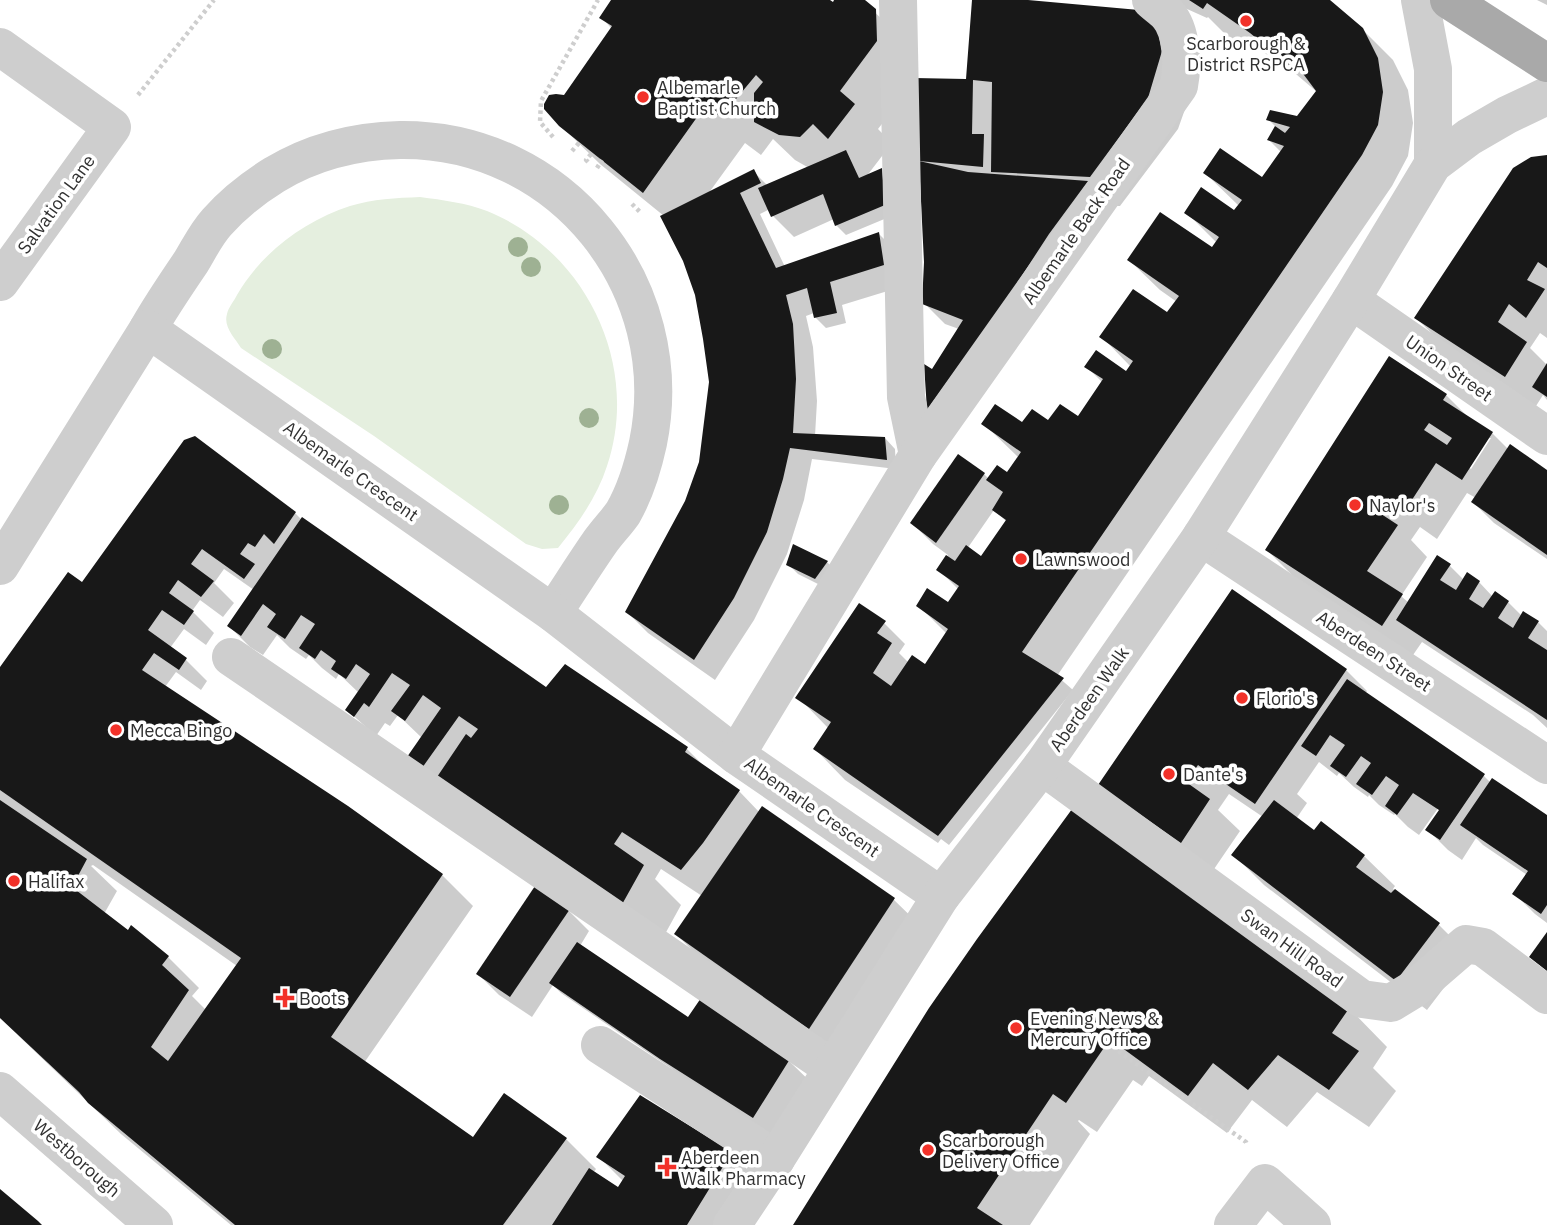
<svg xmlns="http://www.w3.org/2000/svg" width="1547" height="1225" font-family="'IBM Plex Sans',sans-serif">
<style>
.green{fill:#e5efdf}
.shadow{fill:#0003;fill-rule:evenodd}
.building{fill:#181818;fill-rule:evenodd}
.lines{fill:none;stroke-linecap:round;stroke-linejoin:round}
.path{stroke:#cecece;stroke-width:4.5;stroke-dasharray:3.5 3.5;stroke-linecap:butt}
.minor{stroke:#cecece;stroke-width:38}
.major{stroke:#a9a9a9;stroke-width:38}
.tree{fill:#9eb193}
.poi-dot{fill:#f23129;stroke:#fff;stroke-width:2.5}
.labels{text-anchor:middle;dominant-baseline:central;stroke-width:7;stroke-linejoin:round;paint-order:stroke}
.poi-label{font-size:18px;fill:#313131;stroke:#fff;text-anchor:start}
.street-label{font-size:18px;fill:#313131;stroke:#fff}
</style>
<rect width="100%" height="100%" fill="#fff"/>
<path class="green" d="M420 197C443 200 466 203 487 211 586 251 641 365 607 466 597 497 579 522 558 548L542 549 526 544 374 436 241 348C235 338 223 327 227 314 228 308 234 301 237 295 261 253 304 221 350 206 373 199 396 198 420 197Z"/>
<g class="shadow">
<path d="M613 0H826L833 4 836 0H862L914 50 916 80 878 129 892 143 866 177 894 215 846 235 836 225 834 219 794 237 773 216 770 209 760 214 785 267 879 234 900 255 904 286 842 305 846 323 826 328 815 317 814 313 806 316 813 347 817 401 815 436 885 438 895 449 896 469 812 459 804 500 787 554 754 620 715 680 648 633 627 612 687 502 701 462 711 382 696 294 685 261 664 216 600 164 560 125 565 97 612 29 601 17ZM773 139 795 160 809 168 768 186 753 171 708 194 745 143 761 155Z"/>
<path d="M974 0H1009L1138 12 1190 95 1178 129 1120 206H1105L932 371 959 329 945 324 924 303 926 262 916 80H968Z"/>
<path d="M1172 0H1326L1362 29 1393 60 1408 90 1413 123 1408 156 1392 186 1057 676 1073 690 949 845 941 839 938 843 845 780 815 749 829 729 798 697 884 623 905 644 899 653 909 663 925 666 947 634 918 605H949L959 590 939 570 948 555 933 544 912 523 984 474 989 479 1007 474 1019 458 984 424 1022 425 1078 419 1103 383 1086 366 1127 373 1131 367 1102 337 1168 315 1177 302 1160 290 1129 260 1212 250 1217 243 1186 212 1235 213 1239 206 1205 173 1263 179 1281 152 1269 140 1276 127 1268 119 1298 118 1317 92 1290 69 1289 70 1246 40 1242 46 1227 36 1208 17 1207 18 1176 4ZM994 510 1007 522 982 559 967 549Z"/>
<path d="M1537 0H1547V5Z"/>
<path d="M1547 156V338L1540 333 1530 348 1547 365V400L1543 395 1536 406 1447 348 1416 318Z"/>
<path d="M1446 395 1471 420 1492 433 1509 450 1547 471V559L1494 523 1473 502 1476 498 1467 493 1437 539 1420 527 1411 540 1427 557 1401 596 1409 603 1438 558 1450 566 1464 580 1479 582 1493 597 1508 602 1522 616 1538 622 1547 631V728L1533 715 1422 642 1413 655 1297 580 1267 550ZM1487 438H1491L1471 469 1468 467Z"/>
<path d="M295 513 302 520 546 690 687 749 710 772 739 791 760 813 893 899 924 929 840 1058 706 964 676 934 702 896 661 869 655 879 681 905 659 945 409 757 422 738 398 715 390 726 385 723 376 736 347 710 359 693 339 674 336 679 322 668 309 655 306 659 290 648 277 635 263 655 250 647 229 626 254 590 224 569 214 583 234 603 223 617 200 600 192 611 214 633 206 645 184 629 170 648 186 660 207 681 201 690 176 672 165 687 442 875 473 906 364 1063 472 1139H566L596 1169 593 1173 618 1189 623 1181 599 1157 641 1097 731 1153 770 1192 749 1225H231L121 1134 0 1018V670L82 584ZM93 865 237 966 206 1010 192 996 199 988 168 957 132 928 128 933 104 914 117 891 91 866Z"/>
<path d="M827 562 837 572 826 588 798 574 788 564Z"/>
<path d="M1346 670 1367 691 1365 694 1484 776 1491 783 1547 817V923L1535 914 1515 894 1527 875 1483 845 1476 838 1462 860 1448 850 1427 829 1442 809 1439 807 1419 835 1408 827 1395 814 1394 815 1379 805 1369 795 1368 797 1354 787 1339 773 1337 776 1319 762 1297 794 1307 803 1296 819 1314 832 1364 856 1395 886 1393 889 1439 925 1469 955 1427 1010 1264 885 1234 855 1263 817 1229 794 1218 810 1240 831 1212 872 1100 785Z"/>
<path d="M568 910 589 931 580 946 688 1019 789 1061 820 1091 784 1148 692 1089 672 1069 561 993 553 985 532 1017 499 995 478 974Z"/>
<path d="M1349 1008 1387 1047 1373 1068 1396 1091 1369 1127 1317 1092 1287 1127 1252 1100 1227 1133 1149 1076 1142 1086 1133 1080 1097 1132 1079 1120 1078 1121 1090 1134 1030 1225H796L931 1009Z"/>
</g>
<g class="building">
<path d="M611 0H830L833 2 834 0H865L876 9 877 41 840 91 855 104 828 139 813 124 800 137 779 135 754 122V93L763 82 756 75 721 117 705 106 643 193 559 126 544 109V104L549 95 556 94 564 95 612 26 599 18Z"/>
<path d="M972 0H1028L1139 10 1157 26 1162 51 1148 98 1090 177 991 172 992 82 973 80 972 134H984L983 167 919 161 914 78 966 79Z"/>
<path d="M1189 0H1330L1363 28 1378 58 1383 92 1378 125 1362 155 1022 652 1064 678 938 836 813 749 831 722 795 698 859 603 886 621 877 633 892 643 873 673 891 686 912 655 925 664 948 629 916 606 927 588 948 602 959 586 936 570 946 555 955 561 966 545 981 556 1006 520 992 510 1003 492 986 480 997 465 1007 472 1021 452 981 424 995 404 1022 422 1032 409 1048 420 1060 404 1078 416 1103 379 1084 367 1096 350 1126 371 1133 361 1099 337 1133 289 1167 312 1179 296 1127 260 1160 212 1212 247 1219 237 1184 213 1201 187 1234 210 1242 200 1203 173 1220 148 1262 177 1284 146 1267 140 1275 126 1285 133 1290 127 1266 120 1270 110 1297 116 1316 91 1298 67 1295 70 1250 33 1207 3 1203 9Z"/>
<path d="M846 150 859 178 882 168 885 205 835 226 823 194 771 217 758 188Z"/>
<path d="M1547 155V268L1538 262 1527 280 1545 289 1526 318 1509 304 1498 322 1527 342 1505 377 1414 318 1513 168 1531 157Z"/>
<path d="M919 161 968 172 1088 181 1049 234 1008 297 927 410 924 364 932 369 963 320 922 304 924 262Z"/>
<path d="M754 169 761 183 740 193 776 268 879 232 884 265 830 282 837 313 814 318 807 288 786 295 793 324 796 379 793 433 885 437 887 460 790 448 783 479 767 532 734 598 694 660 625 612 685 501 699 462 709 382 703 339 695 295 683 261 660 216Z"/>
<path d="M1389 356 1447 394 1443 400 1493 432 1462 480 1436 463 1406 509 1388 498 1378 512 1398 525 1367 571 1403 594 1382 626 1265 550ZM1429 423 1452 438 1447 445 1424 430Z"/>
<path d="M1547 363V397L1532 387Z"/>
<path d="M195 436 296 512 274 544 264 534 255 547 248 543 240 554 255 564 244 579 202 549 191 564 214 581 201 597 178 580 169 593 194 611 184 625 162 610 148 630 187 658 179 670 154 653 142 670 348 806 443 874 331 1037 473 1137 504 1093 567 1138 503 1225H235L88 1103 79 1092 0 1018V800L87 859 72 887 128 930 131 925 169 956 162 965 189 990 151 1047 168 1061 241 958 0 790V667L68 572 82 582 184 440Z"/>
<path d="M1510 444 1547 470V555L1471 502Z"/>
<path d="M958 454 985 473 936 543 910 523Z"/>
<path d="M302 517 546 687 565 664 688 747 685 752 740 790 703 843 681 870 622 832 614 844 644 865 620 908 435 780 466 734 471 738 478 729 459 716 422 768 407 757 441 708 423 695 405 721 391 711 410 685 392 673 369 707 364 703 354 717 345 710 370 674 356 664 346 679 331 669 336 661 321 650 315 659 299 648 315 624 301 615 285 639 267 627 276 614 263 604 241 636 227 626Z"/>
<path d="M793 544 828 561 815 579 786 565Z"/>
<path d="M1437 555 1451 564 1440 580 1456 590 1467 572 1480 581 1469 599 1483 608 1495 591 1509 601 1498 618 1513 628 1523 611 1539 621 1528 638 1547 650V720L1396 620Z"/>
<path d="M1232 589 1347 669 1255 804 1198 765 1186 782 1210 799 1181 843 1098 785Z"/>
<path d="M1347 679 1485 774 1440 840 1425 830 1439 810 1413 793 1397 815 1385 806 1399 785 1386 776 1372 795 1356 784 1371 763 1361 756 1346 777 1330 766 1345 745 1330 735 1316 756 1301 746Z"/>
<path d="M1492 778 1547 815V905L1541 914 1512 894 1528 871 1460 825Z"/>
<path d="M1274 800 1314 830 1321 821 1365 855 1356 867 1391 893 1395 889 1440 923 1396 981 1231 855Z"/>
<path d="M1075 805 1350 1007 1332 1033 1359 1051 1329 1090 1278 1055 1248 1090 1213 1063 1188 1096 1110 1039 1066 1103 1053 1094 977 1208 1003 1225H793L929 1008 977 939Z"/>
<path d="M762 806 895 898 809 1029 674 934Z"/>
<path d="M535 886 570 909 510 997 476 974Z"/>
<path d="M1547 932V971L1529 957Z"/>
<path d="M577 942 688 1017 701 998 790 1059 753 1118 660 1059 549 983Z"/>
<path d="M640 1095 732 1152 687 1225H552L589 1168 618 1187 625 1176 596 1157Z"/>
<path d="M0 1189 38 1221 42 1225H0Z"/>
</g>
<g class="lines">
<g class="path">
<path d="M138 95 214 0"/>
<path d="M553 137 540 122 541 101 598 0"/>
<path d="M572 151 579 143"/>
<path d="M588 162 586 160 592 153"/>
<path d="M597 168 602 160"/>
<path d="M632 204 641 213"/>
<path d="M1107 1043 1246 1142 1247 1145"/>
</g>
<g class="minor">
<path d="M898 0 906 397 918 455"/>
<path d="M1420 0 1433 69V164"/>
<path d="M0 47 112 127 0 282"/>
<path d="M1351 300 1547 436"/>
<path d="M148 329C161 306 176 284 191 262 199 249 206 234 217 222 233 204 253 188 274 175 312 152 356 141 400 140 561 138 680 286 648 443 643 466 635 492 623 513 616 523 607 532 600 542 584 565 569 589 553 613"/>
<path d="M1201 537 1547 765"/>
<path d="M0 566 148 329 553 613 736 755 941 896"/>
<path d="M231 657 832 1068"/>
<path d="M736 755 918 455 1179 86C1183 65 1182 31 1168 15 1163 9 1156 5 1151 0"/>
<path d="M1042 766 1362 999 1391 1003 1414 989 1466 944 1483 947 1547 995"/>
<path d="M600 1045 776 1159"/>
<path d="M0 1091 154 1225"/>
<path d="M732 1225 776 1159 941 896 1042 766 1201 537 1351 300 1433 164 1469 137 1507 115 1547 96"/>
<path d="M1233 1225 1265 1183 1312 1225"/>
</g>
<path class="major" d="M1449 0 1547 63"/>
</g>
<g class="tree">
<circle cx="518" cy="247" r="10"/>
<circle cx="531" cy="267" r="10"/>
<circle cx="272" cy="349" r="10"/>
<circle cx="589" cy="418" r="10"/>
<circle cx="559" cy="505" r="10"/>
</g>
<g class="poi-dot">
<circle cx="1246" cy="21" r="7"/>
<circle cx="643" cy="97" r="7"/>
<circle cx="1355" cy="505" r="7"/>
<circle cx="1021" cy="559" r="7"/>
<circle cx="1242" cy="698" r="7"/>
<circle cx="116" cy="730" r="7"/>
<circle cx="1169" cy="774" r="7"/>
<circle cx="14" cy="881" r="7"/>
<path d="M281.5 987.5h7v7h7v7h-7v7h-7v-7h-7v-7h7z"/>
<circle cx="1016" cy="1028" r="7"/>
<circle cx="928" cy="1150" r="7"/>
<path d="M663.5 1156.5h7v7h7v7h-7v7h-7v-7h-7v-7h7z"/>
</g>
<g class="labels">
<g class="poi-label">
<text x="1246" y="43" text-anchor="middle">Scarborough &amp;<tspan x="1246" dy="21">District RSPCA</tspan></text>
<text x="657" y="87">Albemarle<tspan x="657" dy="21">Baptist Church</tspan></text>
<text x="1369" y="505">Naylor's</text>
<text x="1035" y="559">Lawnswood</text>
<text x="1256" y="698">Florio's</text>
<text x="130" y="730">Mecca Bingo</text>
<text x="1183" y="774">Dante's</text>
<text x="28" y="881">Halifax</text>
<text x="299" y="998">Boots</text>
<text x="1030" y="1018">Evening News &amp;<tspan x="1030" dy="21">Mercury Office</tspan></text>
<text x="942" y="1140">Scarborough<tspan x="942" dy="21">Delivery Office</tspan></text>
<text x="681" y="1157">Aberdeen<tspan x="681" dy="21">Walk Pharmacy</tspan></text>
</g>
<g class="street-label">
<text transform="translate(56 204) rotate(-54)">Salvation Lane</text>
<text transform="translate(1076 231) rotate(-55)">Albemarle Back Road</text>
<text transform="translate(1449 368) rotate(35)">Union Street</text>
<text transform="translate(351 471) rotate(35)">Albemarle Crescent</text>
<text transform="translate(1374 651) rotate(33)">Aberdeen Street</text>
<text transform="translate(1089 699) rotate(-55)">Aberdeen Walk</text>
<text transform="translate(812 807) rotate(35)">Albemarle Crescent</text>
<text transform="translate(1292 948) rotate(36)">Swan Hill Road</text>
<text transform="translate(77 1158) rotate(41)">Westborough</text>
</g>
</g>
</svg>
